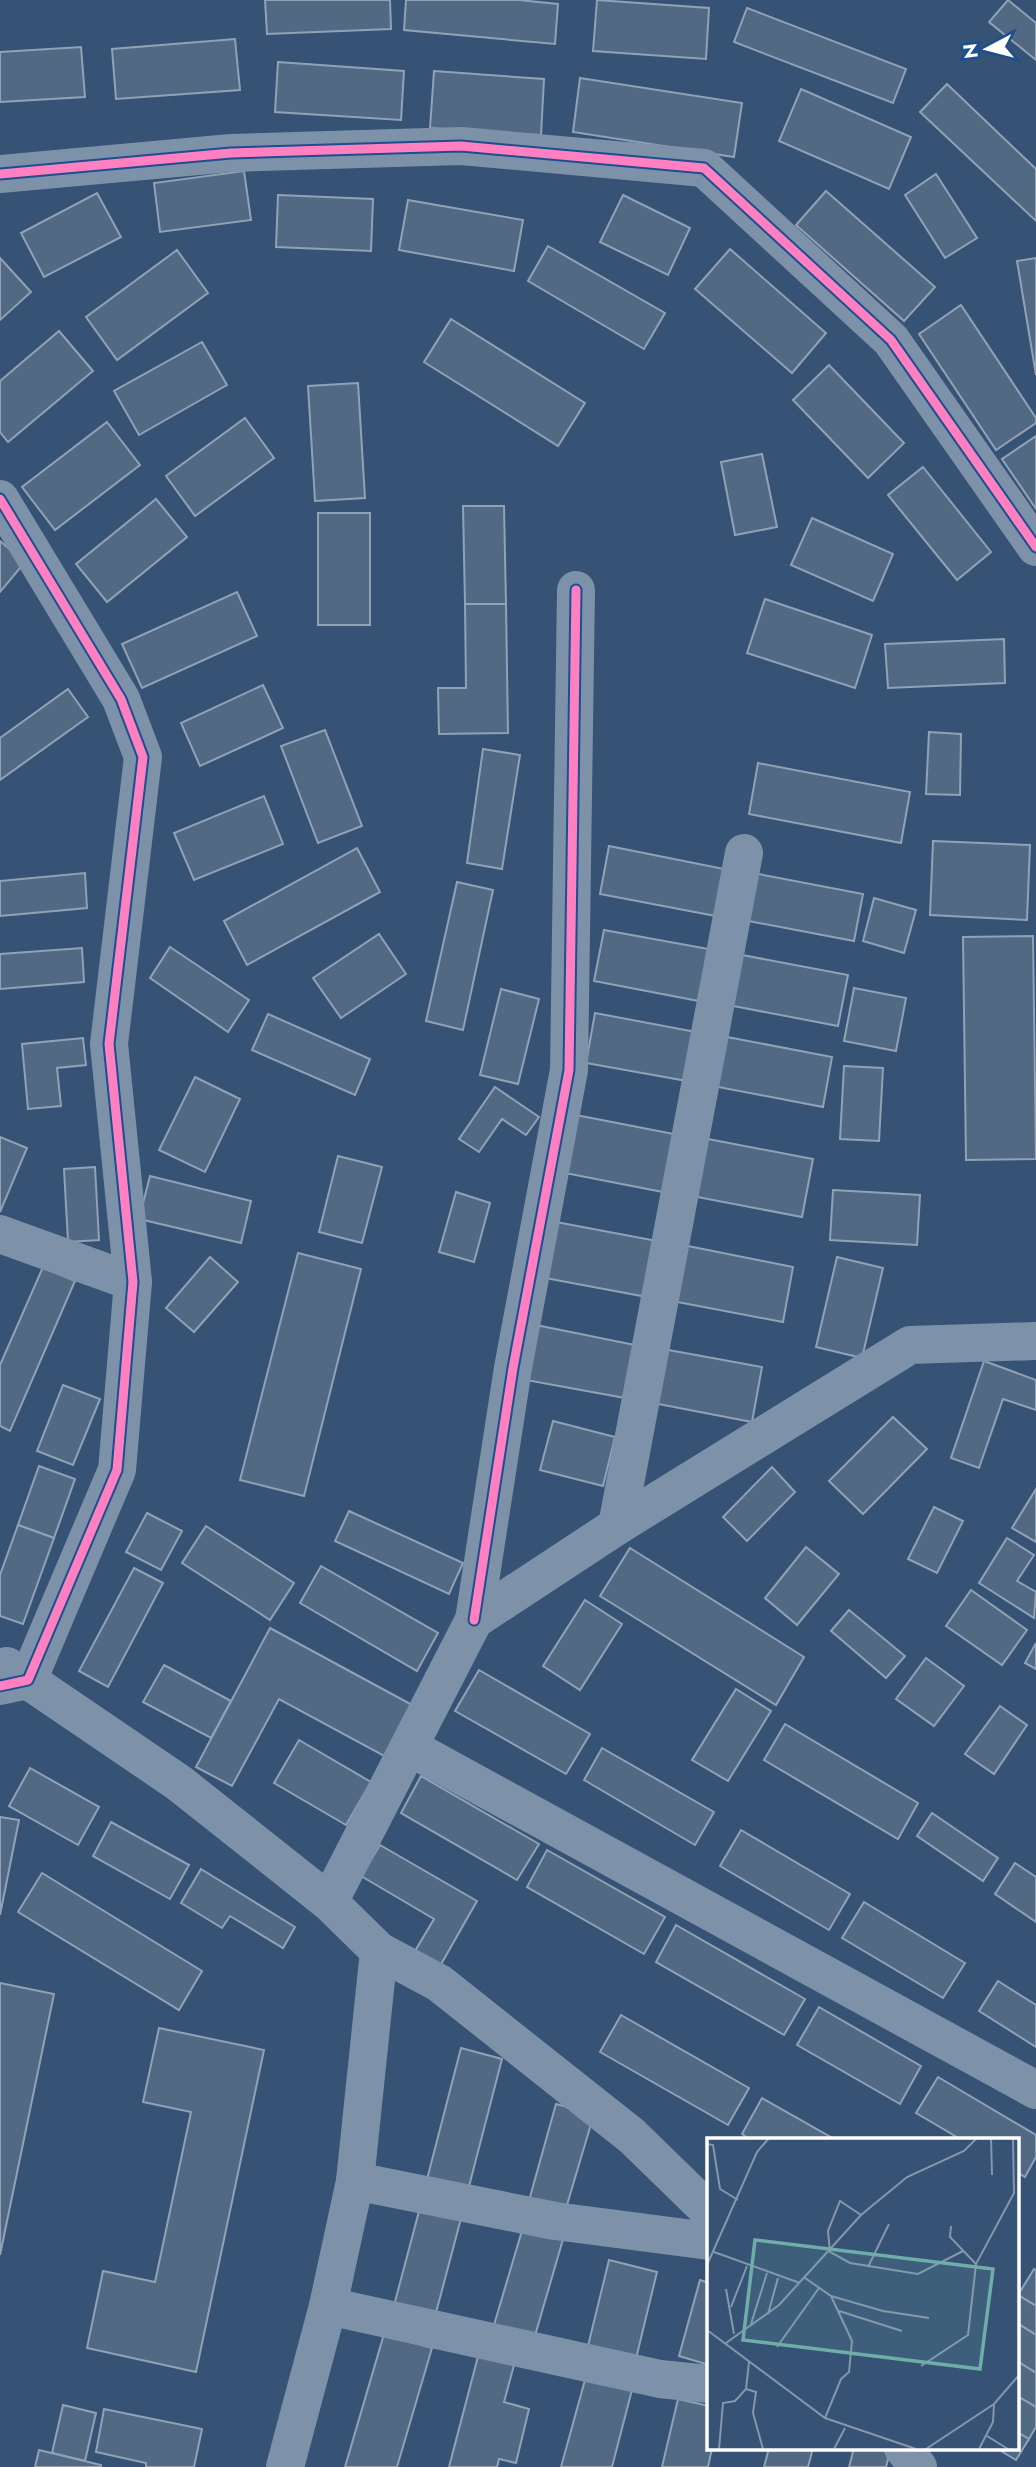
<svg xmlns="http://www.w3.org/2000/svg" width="1036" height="2467" font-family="Jost,sans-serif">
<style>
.building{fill:#526984;stroke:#92a2b6;stroke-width:2}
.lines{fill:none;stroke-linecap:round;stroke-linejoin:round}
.minor{stroke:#7d92a8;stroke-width:38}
.cycleway-casing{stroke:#1b4f8f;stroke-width:13}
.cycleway{stroke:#ff80c0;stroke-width:9}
.inset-road{fill:none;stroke:#8697ac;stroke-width:2}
.view{fill:#6fada8;fill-opacity:0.15;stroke:#6fada8;stroke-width:3.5}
.inset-edge{fill:none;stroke:#fff;stroke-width:3.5}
</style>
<rect width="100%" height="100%" fill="#365274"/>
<g class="building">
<path d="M265 0H390L391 29 267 34Z"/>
<path d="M406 0H519L558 4 555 44 404 30Z"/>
<path d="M597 0 709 8 706 59 593 51Z"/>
<path d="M1008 0 1036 23V60L989 22Z"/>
<path d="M747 8 906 69 893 103 734 42Z"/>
<path d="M235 39 240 90 116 99 112 49Z"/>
<path d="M81 47 85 97 0 102V52Z"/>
<path d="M278 62 404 71 401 120 275 112Z"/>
<path d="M434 71 544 79 541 135 430 128Z"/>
<path d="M580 78 742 103 734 157 573 132Z"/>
<path d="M947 84 1036 169V221L920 112Z"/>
<path d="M801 89 911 137 889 189 779 141Z"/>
<path d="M244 171 251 220 160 232 154 183Z"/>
<path d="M936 174 977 238 945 258 905 195Z"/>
<path d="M826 191 935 287 904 321 796 225Z"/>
<path d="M97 193 121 237 44 277 21 233Z"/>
<path d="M278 195 373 199 371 251 276 247Z"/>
<path d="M623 195 690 228 668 275 600 242Z"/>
<path d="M408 200 523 220 514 271 399 250Z"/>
<path d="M548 246 665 313 644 349 528 281Z"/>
<path d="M730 249 826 333 792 373 695 289Z"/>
<path d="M177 250 208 293 117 360 86 317Z"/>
<path d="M0 258 31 292 0 320Z"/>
<path d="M1036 258V375L1017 261Z"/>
<path d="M961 305 1036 418V423L996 450 919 334Z"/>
<path d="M451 319 585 403 558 446 424 362Z"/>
<path d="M59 331 93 371 8 442 0 432V381Z"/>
<path d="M202 342 227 385 139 435 114 391Z"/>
<path d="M829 365 904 443 868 478 793 400Z"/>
<path d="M358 383 365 498 315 501 308 386Z"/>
<path d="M245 418 274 458 195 516 166 476Z"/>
<path d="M107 422 140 465 55 530 22 487Z"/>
<path d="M1036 436V509L1002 459Z"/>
<path d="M762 454 777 527 735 535 721 462Z"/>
<path d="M923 467 991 552 957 580 888 495Z"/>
<path d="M156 499 187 537 107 602 76 564Z"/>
<path d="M463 506H504L506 604H465Z"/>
<rect x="318" y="513" width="52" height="112"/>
<path d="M812 518 893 554 873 601 791 565Z"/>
<path d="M0 541 25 562 0 592Z"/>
<path d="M237 592 257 636 142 688 122 644Z"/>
<path d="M765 599 872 635 855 688 747 653Z"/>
<path d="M465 604H506L508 733 439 734 438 688H466Z"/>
<path d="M1004 639 1005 683 888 688 885 644Z"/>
<path d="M263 685 283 728 200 766 181 723Z"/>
<path d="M68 689 88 717 0 780V738Z"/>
<path d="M325 730 362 826 318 843 281 746Z"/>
<path d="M929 732 961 734 960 795 926 794Z"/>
<path d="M483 749 520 755 502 869 467 863Z"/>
<path d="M758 763 910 792 901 843 749 814Z"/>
<path d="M264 796 283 844 194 880 174 833Z"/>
<path d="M933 841 1030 845 1027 920 930 915Z"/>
<path d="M609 846 729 870 721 917 600 894Z"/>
<path d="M357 848 380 892 247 965 224 921Z"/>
<path d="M85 873 87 908 0 916V881Z"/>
<path d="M753 873 863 894 854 941 743 920Z"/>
<path d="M457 882 493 890 463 1030 426 1021Z"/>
<path d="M874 898 916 910 904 953 863 941Z"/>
<path d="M604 930 714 950 704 1002 594 981Z"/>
<path d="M379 934 406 974 341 1018 313 978Z"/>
<path d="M1033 936 1036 1159 966 1160 963 937Z"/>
<path d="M170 947 249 1000 228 1032 150 978Z"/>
<path d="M82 948 84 982 0 989V954Z"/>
<path d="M737 954 848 975 838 1026 728 1005Z"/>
<path d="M854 988 906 998 896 1051 844 1041Z"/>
<path d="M501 989 539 999 518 1084 480 1075Z"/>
<path d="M595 1013 696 1032 687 1081 586 1063Z"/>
<path d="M268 1014 370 1059 355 1095 252 1050Z"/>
<path d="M722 1036 832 1057 823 1107 713 1086Z"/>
<path d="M83 1038 86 1065 57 1068 61 1106 28 1109 22 1044Z"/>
<path d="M844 1066 883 1068 879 1141 840 1139Z"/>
<path d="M195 1077 240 1099 205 1172 159 1150Z"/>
<path d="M495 1087 539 1117 526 1135 502 1119 479 1152 459 1139Z"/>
<path d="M576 1115 679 1135 668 1193 565 1173Z"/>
<path d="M0 1137 27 1148 0 1212Z"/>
<path d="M703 1138 813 1159 802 1217 692 1196Z"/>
<path d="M338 1156 382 1167 362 1243 319 1232Z"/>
<path d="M95 1167 99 1240 68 1242 64 1169Z"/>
<path d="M150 1176 251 1201 241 1243 139 1219Z"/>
<path d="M833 1190 920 1195 917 1245 830 1240Z"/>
<path d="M456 1192 490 1203 474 1262 439 1252Z"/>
<path d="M556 1222 657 1241 647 1297 545 1278Z"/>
<path d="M683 1245 793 1267 783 1322 672 1301Z"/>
<path d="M298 1253 361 1269 304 1496 240 1480Z"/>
<path d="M210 1257 238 1282 194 1332 166 1308Z"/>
<path d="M837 1257 883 1268 862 1358 816 1347Z"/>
<path d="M43 1267 75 1281 10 1431 0 1426V1365Z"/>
<path d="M536 1325 635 1345 625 1398 526 1380Z"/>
<path d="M663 1349 762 1367 752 1422 653 1403Z"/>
<path d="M984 1361 1036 1380V1410L1003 1399 979 1468 951 1458Z"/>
<path d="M63 1385 100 1399 73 1465 37 1451Z"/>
<path d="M893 1417 927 1449 863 1514 829 1481Z"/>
<path d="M553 1421 615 1437 603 1486 540 1470Z"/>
<path d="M39 1466 75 1479 54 1538 18 1525Z"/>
<path d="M772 1467 795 1492 747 1541 723 1517Z"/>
<path d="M1036 1489V1542L1012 1528Z"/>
<path d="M934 1507 963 1521 937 1573 908 1559Z"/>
<path d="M349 1511 463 1563 449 1594 335 1541Z"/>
<path d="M147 1513 182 1531 161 1570 126 1552Z"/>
<path d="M18 1525 54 1538 23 1624 0 1616V1575Z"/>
<path d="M206 1526 294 1583 270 1620 182 1563Z"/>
<path d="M1007 1538 1034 1555 1017 1581 1036 1592 1034 1618 979 1583Z"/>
<path d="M806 1547 839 1574 797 1625 765 1598Z"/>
<path d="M630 1548 804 1657 776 1705 600 1596Z"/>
<path d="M321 1566 438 1633 417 1671 300 1603Z"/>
<path d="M134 1568 163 1583 108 1687 79 1671Z"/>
<path d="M971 1590 1027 1630 1002 1665 946 1626Z"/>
<path d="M585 1600 622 1624 580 1690 543 1666Z"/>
<path d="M849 1610 905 1656 886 1678 831 1631Z"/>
<path d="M270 1628 414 1706 386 1757 279 1699 232 1786 196 1767Z"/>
<path d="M1036 1643V1669L1025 1663Z"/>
<path d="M926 1658 964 1686 934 1726 896 1699Z"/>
<path d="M164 1665 231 1701 211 1738 143 1702Z"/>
<path d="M479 1670 590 1734 566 1774 455 1711Z"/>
<path d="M736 1689 771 1711 728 1781 692 1760Z"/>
<path d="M1000 1706 1027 1725 994 1774 965 1754Z"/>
<path d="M785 1724 918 1803 898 1839 764 1760Z"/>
<path d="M299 1740 371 1782 346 1825 274 1783Z"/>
<path d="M602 1748 714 1812 695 1845 584 1780Z"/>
<path d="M30 1768 99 1807 78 1845 9 1806Z"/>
<path d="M421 1776 539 1844 517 1880 401 1813Z"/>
<path d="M932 1813 998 1858 983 1881 917 1836Z"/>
<path d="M0 1817 19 1820 0 1915Z"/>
<path d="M111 1822 189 1865 170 1899 93 1856Z"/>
<path d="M741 1830 850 1894 829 1930 720 1866Z"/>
<path d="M380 1845 477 1901 440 1966 415 1951 434 1919 361 1876Z"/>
<path d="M547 1850 665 1917 644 1954 527 1887Z"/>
<path d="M1015 1863 1036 1877V1922L995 1894Z"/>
<path d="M201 1869 295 1927 283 1948 230 1916 222 1928 181 1903Z"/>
<path d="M42 1873 202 1971 179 2010 18 1912Z"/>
<path d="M864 1902 965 1963 943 1998 842 1938Z"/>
<path d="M676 1925 805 1999 784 2035 656 1962Z"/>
<path d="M998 1981 1036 2005V2047L979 2011Z"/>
<path d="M0 1983 54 1994 0 2255Z"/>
<path d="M819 2007 921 2066 900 2104 797 2045Z"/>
<path d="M621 2015 749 2088 728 2125 600 2052Z"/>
<path d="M159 2028 264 2050 196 2372 87 2348 103 2271 155 2282 191 2112 143 2102Z"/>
<path d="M461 2048 502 2059 466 2198 425 2187Z"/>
<path d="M938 2077 1036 2135V2157L1025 2177 1017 2172V2140H962L916 2113Z"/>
<path d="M762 2098 836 2140H751L742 2134Z"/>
<path d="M556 2104 594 2114 564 2215 528 2204Z"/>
<path d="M422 2200 463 2211 433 2324 392 2313Z"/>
<path d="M526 2217 566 2229 532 2346 491 2335Z"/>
<path d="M609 2260 657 2272 634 2367 586 2354Z"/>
<path d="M1034 2269 1036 2270V2306L1018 2295Z"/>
<path d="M700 2280 709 2283V2365L679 2356Z"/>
<path d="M1018 2295 1036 2306V2335L1017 2323Z"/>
<path d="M1017 2323 1036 2335V2373L1017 2361Z"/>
<path d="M384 2334 432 2348 397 2467H345Z"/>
<path d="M481 2345 517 2354 504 2402 529 2409 516 2463 499 2459 497 2467H449Z"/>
<path d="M1017 2361 1036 2373V2407L1017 2396Z"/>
<path d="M588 2369 634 2382 612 2467H561Z"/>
<path d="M1017 2396 1036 2407V2427L1029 2439 1017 2432Z"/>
<path d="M678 2399 709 2406V2448H712L708 2467H662Z"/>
<path d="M63 2405 96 2413 85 2461 52 2453Z"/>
<path d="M104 2409 202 2429 194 2467H146V2463L96 2452Z"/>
<path d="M1017 2432 1029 2439 1016 2460 996 2448H1017Z"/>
<path d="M769 2448H813L808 2467H764Z"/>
<path d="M854 2448H891L886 2467H849Z"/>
<path d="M39 2450 101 2465V2467H35Z"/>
</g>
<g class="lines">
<g class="minor">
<path d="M0 174 231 153 461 146 704 168 891 340 1036 547"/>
<path d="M0 499 121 699 143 757 109 1044 133 1282 117 1470 28 1680 0 1686"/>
<path d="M0 1234 133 1282"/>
<path d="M617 1526 744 853"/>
<path d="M474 1620 513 1368 569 1070 576 590"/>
<path d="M7 1666 179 1783 329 1902 379 1951 439 1983 632 2136 709 2211"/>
<path d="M409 1747 1036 2090"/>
<path d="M329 1902 474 1620 617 1526 910 1345 1036 1341"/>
<path d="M355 2181 555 2221 709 2241"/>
<path d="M328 2306 660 2379 709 2384"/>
<path d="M903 2448 918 2467"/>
<path d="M285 2467 328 2306 355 2181 379 1951"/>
</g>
<defs>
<g id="cycleway">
<path d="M0 174 231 153 461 146 704 168 891 340 1036 547"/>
<path d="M0 499 121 699 143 757 109 1044 133 1282 117 1470 28 1680 0 1686"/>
<path d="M474 1620 513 1368 569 1070 576 590"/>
</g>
</defs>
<use href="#cycleway" class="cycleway-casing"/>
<use href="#cycleway" class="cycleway"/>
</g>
<g transform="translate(707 2138)">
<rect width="312" height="312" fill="#365274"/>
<path class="inset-road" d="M284 0 285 37M0 6 6 7 13 51 31 62M154 77 133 63 121 93 123 114 143 125 211 136 256 113M244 88 243 99 269 126M7 114 93 145M0 127 50 14 62 0M161 129 182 86M98 140 124 158 145 203 142 234 134 241 118 280M19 151 27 196M124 158 176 173 222 180M24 169 40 128M132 173 195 193M61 176 71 140M44 186 60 135M0 192 118 280 209 311M19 205 72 167 154 77 200 39 257 13 270 0M70 209 112 150M214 228 261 197 269 126 307 55 306 0M39 251 49 254 46 275 56 311M280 298 301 311M12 311 16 265 28 263 39 251 42 224M127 311 138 290M219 311 287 266 312 237M272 311 286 284 287 266"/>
<path class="view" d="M48 102 286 131 273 231 36 202Z"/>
<rect width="312" height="312" class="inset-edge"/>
</g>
<g transform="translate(987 49) rotate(263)" stroke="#1b4f8f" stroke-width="5" paint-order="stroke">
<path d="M0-5L12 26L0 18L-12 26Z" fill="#ffffff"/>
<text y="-10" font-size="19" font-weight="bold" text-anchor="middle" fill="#ffffff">N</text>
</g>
</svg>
